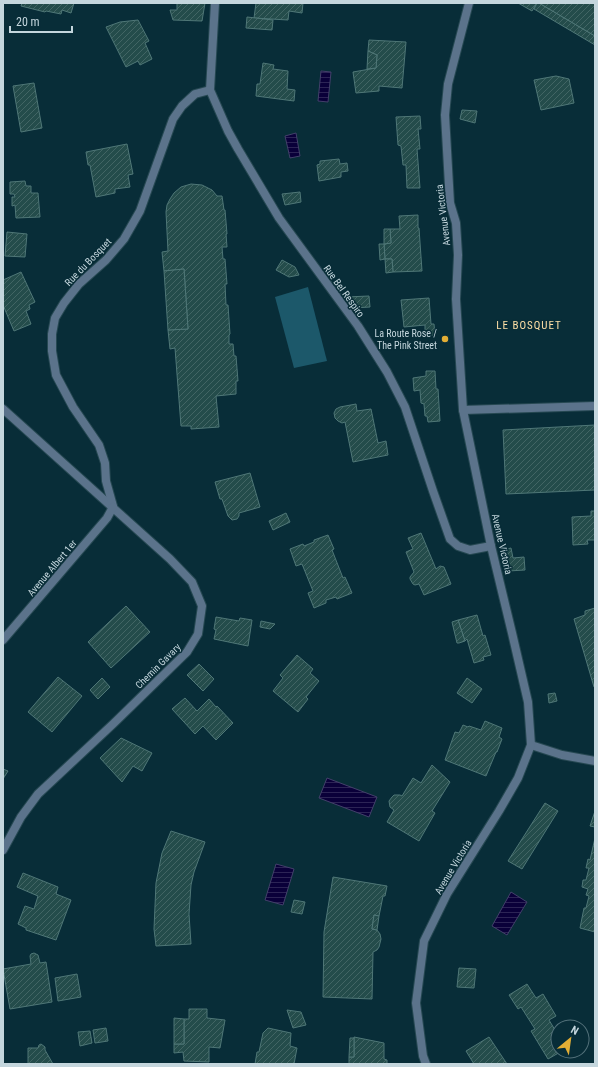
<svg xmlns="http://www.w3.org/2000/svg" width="598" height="1067" font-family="'Roboto Condensed',sans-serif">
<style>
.grass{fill:#1c586a}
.water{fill:url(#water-rules);stroke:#42406a}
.building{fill:url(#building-hatch);stroke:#4f7777}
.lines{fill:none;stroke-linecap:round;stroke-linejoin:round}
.service-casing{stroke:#264852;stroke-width:10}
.minor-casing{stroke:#264852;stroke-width:10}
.service{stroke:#5b738b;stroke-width:8}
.minor{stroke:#5b738b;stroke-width:8}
.poi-dot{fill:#e3ae35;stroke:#082d38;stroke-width:1.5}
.labels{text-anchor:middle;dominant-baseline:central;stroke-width:3;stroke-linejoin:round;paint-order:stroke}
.street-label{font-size:10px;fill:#c4d6dd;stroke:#082d38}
.poi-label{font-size:10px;fill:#c4d6dd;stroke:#082d38;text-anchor:end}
.neighbourhood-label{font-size:11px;letter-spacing:1px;fill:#fddfa6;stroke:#082d38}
</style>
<defs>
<pattern id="water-rules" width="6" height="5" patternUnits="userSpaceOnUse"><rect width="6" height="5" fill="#0a0039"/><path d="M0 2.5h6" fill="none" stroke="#2c2455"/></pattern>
<pattern id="building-hatch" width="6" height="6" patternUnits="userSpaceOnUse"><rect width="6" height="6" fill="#244c4b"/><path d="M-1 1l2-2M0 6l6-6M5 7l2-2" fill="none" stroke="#426564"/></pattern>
</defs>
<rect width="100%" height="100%" fill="#082d38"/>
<path class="grass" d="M308 287 327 361 294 368 275 297Z"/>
<g class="water">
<path d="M321 71 331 72 328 102 318 101Z"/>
<path d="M296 133 300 156 290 158 285 136Z"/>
<path d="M327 778 377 797 369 817 319 798Z"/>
<path d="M276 864 294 869 283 905 265 900Z"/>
<path d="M511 892 527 902 507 935 492 926Z"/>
</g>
<g class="building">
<path d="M22 3H74L71 13 62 10 61 14 46 11 45 12 21 6Z"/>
<path d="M177 3H205L202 21 173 20 170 10H177Z"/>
<path d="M256 3H303L302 13 289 11 288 20 254 18Z"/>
<path d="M518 3H537L532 11Z"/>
<path d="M537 3H539L595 36V45L534 9Z"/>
<path d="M539 3H595V36Z"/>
<path d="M247 17 273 20 272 30 246 28Z"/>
<path d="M138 20 149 41 145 43 152 59 140 65 138 61 126 67 106 27 120 22Z"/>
<path d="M369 40 406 42 402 88 379 86V91L356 93 353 72 376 68 377 55 368 51Z"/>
<path d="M368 51 377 55 376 68 367 69Z"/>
<path d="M263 63 274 65 273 69 288 71 287 89 295 90 294 101 256 96 257 84H260Z"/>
<path d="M556 76 569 79 574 103 541 110 534 80Z"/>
<path d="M34 83 42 128 21 132 13 86Z"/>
<path d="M462 110 477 111 475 123 460 119Z"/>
<path d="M420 116 421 129H418L420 149H417L420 188H407L406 165H403L401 146 398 145 396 117Z"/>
<path d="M127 144 133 174 128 175 130 187 115 189V193L96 197 90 165H88L86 152Z"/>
<path d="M339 159 340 164 347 163 348 171 341 172V177L319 181 317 165 320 164V161Z"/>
<path d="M25 181 26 186H31V193H38L40 217 16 218 15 205 12 206V197H15L14 194H10V182Z"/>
<path d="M191 184 202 185 212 190 217 196H222L224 210H225L227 234H226L227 247H222L223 259H225L227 284H225L226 305H228L230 334 229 335V344H233L234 356H236L238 381H236V394L216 396 219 427 191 429V426H181L175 348 170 349 168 330 188 329 184 269 164 271 162 252 168 251 166 212 167 205 170 199 174 193 181 187Z"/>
<path d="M300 192 301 202 285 205 282 194Z"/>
<path d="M418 215V228H419L422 271 393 272 392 259H385L384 244 391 243 390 229H400L399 216Z"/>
<path d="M384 229H390L391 243 384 244Z"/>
<path d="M7 232 27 234 25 257 5 256Z"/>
<path d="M379 244H384L385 259 380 260Z"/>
<path d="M385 259H392L393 272 386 273Z"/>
<path d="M282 260 295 267 299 275 289 277 276 270Z"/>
<path d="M184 269 188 329 168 330 164 271Z"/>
<path d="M21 272 35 302 29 305 30 309 26 311 31 324 14 331 3 305V280Z"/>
<path d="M369 296 370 307 353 308 346 297Z"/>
<path d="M429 298 431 324H434L435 335 425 336V325L404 327 401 300Z"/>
<path d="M426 371H435L436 389H438L440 421 428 422 427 416H425L424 404 421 403 420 390 414 391 413 378 426 376Z"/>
<path d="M356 404 357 411 371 409 378 443 386 441 388 455 353 462 345 422 342 423 338 421 335 418 334 413 336 409 340 407Z"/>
<path d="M595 425V490L506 494 503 430Z"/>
<path d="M250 473 260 507 239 513V516L237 519 232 520 228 516 222 499H220L215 482Z"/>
<path d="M591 511H595V540H587L588 544 573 545 572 517 591 516Z"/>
<path d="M286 513 290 522 273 530 269 521Z"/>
<path d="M421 533 436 569 440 566 444 567 451 584 424 595 419 584 415 585 413 584 410 579V577L414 572 406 552 413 549 408 538Z"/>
<path d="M328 535 334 549 332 550 343 578 345 577 352 593 337 599 336 597 326 600V603L314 608 308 593 313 591 302 564 296 566 290 549 303 544 304 546 314 542V540Z"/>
<path d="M511 548 513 558 524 557 525 570 508 571 503 550Z"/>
<path d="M126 606 150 632 111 668 88 642Z"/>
<path d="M595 608V687H594L574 619 585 615V611Z"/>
<path d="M477 615 483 636 485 635 491 655 483 657 484 660 474 663 467 639 465 641 458 620Z"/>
<path d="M216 617 239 621 240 618 252 620 248 646 214 639 216 630 214 629Z"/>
<path d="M458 620 465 641 459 643H457L452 622Z"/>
<path d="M261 621 275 624 270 629 260 627Z"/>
<path d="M297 655 313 669 310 673 319 681 306 697 308 699 298 712 273 691 283 678 280 675Z"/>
<path d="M199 664 214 679 203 691 187 675Z"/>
<path d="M58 677 82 696 52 732 28 712Z"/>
<path d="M102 678 110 687 98 699 90 690Z"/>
<path d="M467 678 482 689 472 703 457 693Z"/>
<path d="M555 693 557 701 549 703 548 694Z"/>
<path d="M185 698 197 711 209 699 216 707 217 706 233 723 216 740 203 726 195 734 172 709Z"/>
<path d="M485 721 502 728 499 737 502 739 497 752H496L486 776 445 760 455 732 459 733 463 725 468 727 469 726 481 730Z"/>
<path d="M121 738 152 753 142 771 133 766 122 782 100 758Z"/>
<path d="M432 765 450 782 432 811 435 813 419 841 387 822 394 810 390 807 389 801 392 797 394 795H400L402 796 413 778 421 783Z"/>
<path d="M3 769 8 771 3 779Z"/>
<path d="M545 803 558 811 522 869 508 861Z"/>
<path d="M595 811V827L590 826Z"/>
<path d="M171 831 205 842 194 872 191 885 189 914 191 944 156 946 154 929 156 883 162 853Z"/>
<path d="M595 838V932L580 928 584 908H586L589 896 586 895 588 889 582 887 583 880H586L589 868H586L588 859 590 860Z"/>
<path d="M23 873 58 887 56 894 71 900 56 940 26 930V928L18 924 25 906 34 909 38 896 17 887Z"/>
<path d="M333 877 387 886 385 896H383L379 916 374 915 372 929 377 930 380 934 381 939 379 947 377 950 373 952 372 999 323 997 324 932Z"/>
<path d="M294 900 305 902 302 914 291 912Z"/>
<path d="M374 915 379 916 377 930 372 929Z"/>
<path d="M34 953 38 955 40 963 46 962 52 1002 10 1009 3 969 31 964 30 956 31 954Z"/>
<path d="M459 968 476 969 474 988 457 987Z"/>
<path d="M77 974 81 997 58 1001 55 978Z"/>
<path d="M527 984 536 998 543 994 556 1016 549 1020 558 1035V1051H562L548 1059 531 1031 535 1029 521 1007 518 1009 509 995Z"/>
<path d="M189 1009H207V1018L225 1020 220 1048 209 1047V1062L184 1061 183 1052 174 1053V1044H184V1019H189Z"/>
<path d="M287 1010 301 1012 306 1025 293 1028Z"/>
<path d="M174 1018 184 1019V1044H174Z"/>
<path d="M106 1028 108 1041 95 1043 93 1030Z"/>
<path d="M268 1028 291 1033 290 1046 297 1048 294 1064H255L257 1052H259L263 1033Z"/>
<path d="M90 1031 92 1043 80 1046 78 1032Z"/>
<path d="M354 1037 384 1043V1059L387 1060V1064H349V1057H354Z"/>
<path d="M489 1037 507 1064H474L466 1051Z"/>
<path d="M350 1038H354V1057H349Z"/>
<path d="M41 1044 45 1047V1050L53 1064H28V1048H38L39 1045Z"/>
</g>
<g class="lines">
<defs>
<path id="service" d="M463 410 595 406"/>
<g id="minor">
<path d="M215 3 210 90 228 131 238 149 279 218 358 326 387 372 405 407 433 491 450 539 458 546 470 550 491 546"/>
<path d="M3 409 170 559 192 582 202 606 198 634 187 652 113 724 38 794 21 817 3 850"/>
<path d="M113 506 106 481 105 463 99 445 73 407 56 375 52 351V334L55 318 64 303 79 284 106 260 124 239 140 211 173 119 182 106 195 94 210 90"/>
<path d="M3 640 107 518 113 507"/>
<path d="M531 745 562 755 595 761"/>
<path d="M426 1064 423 1056 416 1003 424 941 447 894 499 811 518 778 531 745 528 702 512 633 491 546 463 410 456 299 458 255 456 223 450 203 445 115 448 84 469 3"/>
</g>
</defs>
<use href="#service" class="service-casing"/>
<use href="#minor" class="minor-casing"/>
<use href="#service" class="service"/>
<use href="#minor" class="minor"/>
</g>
<circle class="poi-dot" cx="445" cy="339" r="4"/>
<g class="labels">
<g class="street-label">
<text transform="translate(443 215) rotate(-97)">Avenue Victoria</text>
<text transform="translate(88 262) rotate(-46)">Rue du Bosquet</text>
<text transform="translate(344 291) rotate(54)">Rue Bel Respiro</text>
<text transform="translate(502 544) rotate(77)">Avenue Victoria</text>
<text transform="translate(52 568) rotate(-50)">Avenue Albert 1er</text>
<text transform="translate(158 666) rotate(-45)">Chemin Gavary</text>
<text transform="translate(453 867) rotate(-59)">Avenue Victoria</text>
</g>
<g class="poi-label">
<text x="437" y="333">La Route Rose /<tspan x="437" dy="12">The Pink Street</tspan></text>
</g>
<g class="neighbourhood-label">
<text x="529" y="325">LE BOSQUET</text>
</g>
</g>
<rect width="598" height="1067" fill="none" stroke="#c4d6dd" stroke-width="8"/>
<g transform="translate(570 1039) rotate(29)"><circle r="19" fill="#082d38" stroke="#53717a"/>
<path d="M0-3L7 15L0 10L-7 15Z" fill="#e3ae35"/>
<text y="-6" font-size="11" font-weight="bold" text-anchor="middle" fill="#c4d6dd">N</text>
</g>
<path d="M10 26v6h62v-6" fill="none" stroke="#c4d6dd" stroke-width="2"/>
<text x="16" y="26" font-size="12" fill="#c4d6dd" stroke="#082d38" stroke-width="3" paint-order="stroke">20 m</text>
</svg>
